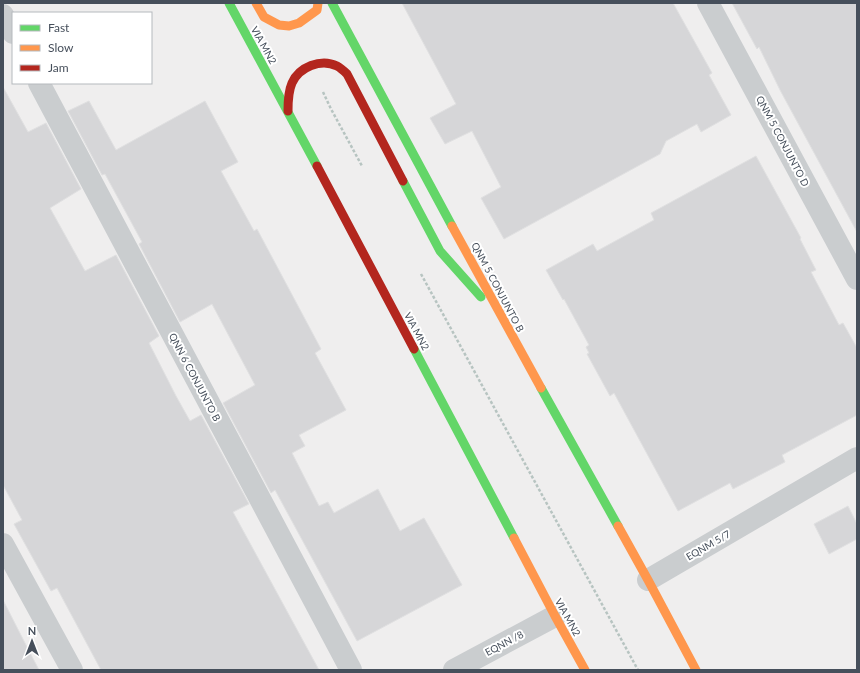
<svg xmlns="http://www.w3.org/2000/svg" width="860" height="673" font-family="Lato,sans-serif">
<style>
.building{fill:#d6d6d8;stroke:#e0e0e1}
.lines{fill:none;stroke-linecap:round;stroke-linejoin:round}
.path{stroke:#b7c4c1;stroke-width:2.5;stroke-dasharray:3 2;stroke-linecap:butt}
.street{stroke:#cacdcf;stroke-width:22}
.fast{stroke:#63d668;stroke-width:9}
.slow{stroke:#ff974d;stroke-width:9}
.jam{stroke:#b3261e;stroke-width:9}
.labels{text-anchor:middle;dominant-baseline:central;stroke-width:4;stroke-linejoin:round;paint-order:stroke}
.street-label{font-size:10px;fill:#464f5b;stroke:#fff}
</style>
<rect width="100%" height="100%" fill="#efeeee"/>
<g class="building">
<path d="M402 3H673L712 73 709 75 731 115 701 132 697 124 666 141 660 154 504 239 481 198 501 187 472 131 445 144 430 118 456 104Z"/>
<path d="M732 3H857V232L780 90 759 47 757 49Z"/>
<path d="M3 87 28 132 46 123 81 189 50 208 85 271 116 255 159 336 149 343 176 396 190 421 201 415 249 504 233 512 319 670H101L57 588 51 591 14 524 22 520 3 485Z"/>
<path d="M89 101 116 150 205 101 238 162 221 171 254 231 257 229 321 349 315 353 346 410 299 435 305 446 292 453 319 506 328 502 334 513 378 489 400 531 424 518 462 585 357 641 275 490 271 493 223 403 255 385 212 304 180 322 139 244 142 242 105 174 102 175 68 111Z"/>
<path d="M756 156 801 238 800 239 816 270 811 272 839 325 843 323 857 348V415L782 455 785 462 733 489 730 483 678 511 614 393 610 396 587 354 589 353 586 347 589 345 564 299 563 300 546 270 593 244 597 251 654 220 651 213Z"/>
<path d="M848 506 857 524V539L829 554 814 524Z"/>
<path d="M3 600 27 647 39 670H3Z"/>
</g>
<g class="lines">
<g class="path">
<path d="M323 92 331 109 362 166"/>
<path d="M421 274 638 670"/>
</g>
<g class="street">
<path d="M708 3 857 279"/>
<path d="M3 15 13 33"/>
<path d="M39 83 351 670"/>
<path d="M3 544 72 670"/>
<path d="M648 580 857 458"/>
<path d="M454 670 555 616"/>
</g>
<g class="fast">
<path d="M229 3 317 166"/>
<path d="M332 3 452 226"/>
<path d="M403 181 440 251 481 297"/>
<path d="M414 349 514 538"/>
<path d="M541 388 618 526"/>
</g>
<g class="slow">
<path d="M256 3 264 17 279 25 289 26 299 23 317 10 318 3"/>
<path d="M452 226 541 388"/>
<path d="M618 526 648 580 696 670"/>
<path d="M514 538 555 616 585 670"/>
</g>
<g class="jam">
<path d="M288 111C288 102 288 92 292 83 299 67 321 58 337 66 341 68 344 71 347 74L403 181"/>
<path d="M317 166 414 349"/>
</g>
</g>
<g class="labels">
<g class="street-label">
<text transform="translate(264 45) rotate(61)">VIA MN2</text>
<text transform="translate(783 141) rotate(62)">QNM 5 CONJUNTO D</text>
<text transform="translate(498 287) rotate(62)">QNM 5 CONJUNTO B</text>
<text transform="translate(417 331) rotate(62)">VIA MN2</text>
<text transform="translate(195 377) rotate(62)">QNN 6 CONJUNTO B</text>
<text transform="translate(708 545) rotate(-30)">EQNM 5/7</text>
<text transform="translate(568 617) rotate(61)">VIA MN2</text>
<text transform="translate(504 643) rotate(-28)">EQNN /8</text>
</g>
</g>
<rect width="860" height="673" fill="none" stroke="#464f5b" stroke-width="8"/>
<rect x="12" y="12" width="140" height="72" fill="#ffffff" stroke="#b5b9bd"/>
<rect x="20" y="25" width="20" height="6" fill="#63d668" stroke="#b5b9bd"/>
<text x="48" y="32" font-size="12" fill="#464f5b">Fast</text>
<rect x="20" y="45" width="20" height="6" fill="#ff974d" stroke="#b5b9bd"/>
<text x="48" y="52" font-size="12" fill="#464f5b">Slow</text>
<rect x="20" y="65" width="20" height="6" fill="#b3261e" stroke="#b5b9bd"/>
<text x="48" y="72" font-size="12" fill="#464f5b">Jam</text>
<g transform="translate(32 641)" stroke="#ffffff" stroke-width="3" paint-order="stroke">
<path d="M0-3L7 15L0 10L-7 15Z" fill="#464f5b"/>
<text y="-6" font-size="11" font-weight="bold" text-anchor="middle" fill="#464f5b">N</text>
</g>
</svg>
